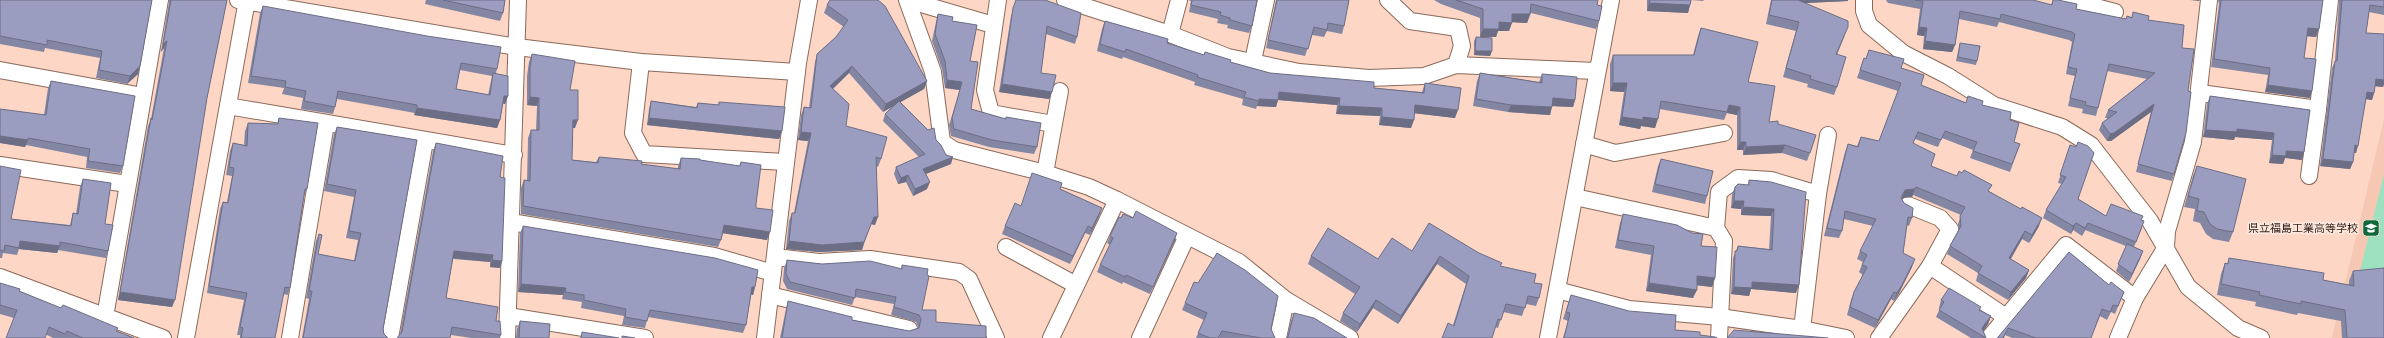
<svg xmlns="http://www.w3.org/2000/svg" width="2384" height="338" font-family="Signika,'Noto Sans JP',sans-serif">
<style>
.built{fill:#f6c8b3}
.green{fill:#9de1c0}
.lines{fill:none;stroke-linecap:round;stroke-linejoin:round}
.minor-casing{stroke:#8b6959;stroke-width:18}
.minor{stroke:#fff;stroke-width:16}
.wall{fill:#8487a4;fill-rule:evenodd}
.shaded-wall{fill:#6c6e86}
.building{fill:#9a9dbf;stroke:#6c6e86}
.labels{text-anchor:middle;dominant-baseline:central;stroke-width:3.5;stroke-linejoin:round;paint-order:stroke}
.poi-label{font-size:11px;fill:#2c1e18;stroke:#ffe7dc;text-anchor:end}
</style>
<rect width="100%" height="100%" fill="#fdd6c5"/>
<path class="built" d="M2384 119V338H2332Z"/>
<path class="green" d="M2384 174V274L2359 275Z"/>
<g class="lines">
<defs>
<g id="minor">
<path d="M238 0 517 47 641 62 797 72"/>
<path d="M907 0 933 72 942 142 954 150 1045 173 1089 187 1117 200 1239 262 1286 300 1350 338"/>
<path d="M908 0 993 25"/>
<path d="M998 0 985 90 991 113 1053 124"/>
<path d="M1065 0 1170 34 1228 57 1299 72 1369 78 1424 76 1456 65 1597 71"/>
<path d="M1388 0 1410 21 1458 28 1462 46 1456 65"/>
<path d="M1864 0V11L1869 25 1903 53 1948 76 1994 105 2062 127 2091 145 2150 221 2188 287 2238 328 2261 338"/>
<path d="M2069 0 2115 12"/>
<path d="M1170 34 1179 0"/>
<path d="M1253 61 1266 0"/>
<path d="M641 62 633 133 644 154 786 162"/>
<path d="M0 70 143 96"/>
<path d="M2200 93 2318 109 2330 0"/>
<path d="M228 106 514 155"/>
<path d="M1584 144 1615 153 1724 133"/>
<path d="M0 165 127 184"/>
<path d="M1045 173 1060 91"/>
<path d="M2309 176 2318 109"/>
<path d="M1818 194 1828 135"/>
<path d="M1575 197 1716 228 1724 241 1719 338"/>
<path d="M511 222 714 256 773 273"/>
<path d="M1716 228 1719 192 1738 178 1771 180 1818 194 1802 329"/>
<path d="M1006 247 1076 285"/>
<path d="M775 257 819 262 870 259 959 272 969 279 996 338"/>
<path d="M1930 266 2006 317"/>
<path d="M0 277 163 338"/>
<path d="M1557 290 1629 309 1720 317 1802 329 1846 338"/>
<path d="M770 295 909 329"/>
<path d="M508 316 645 338"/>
<path d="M105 317 160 0"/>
<path d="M186 338 247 0"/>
<path d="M290 338 326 124"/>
<path d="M390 338 425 141"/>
<path d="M507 338 518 0"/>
<path d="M765 338 798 63 809 0"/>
<path d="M1051 338 1117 200"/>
<path d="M1140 338 1187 236"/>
<path d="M1278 338 1286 300"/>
<path d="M1548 338 1611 0"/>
<path d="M1879 338 1930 266 1950 229 1940 218 1908 205"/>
<path d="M1989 338 2066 245 2135 298"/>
<path d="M2118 338 2135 298 2166 247 2167 231 2193 142 2209 0"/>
</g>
</defs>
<use href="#minor" class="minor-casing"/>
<use href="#minor" class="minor"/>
</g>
<g class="wall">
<path d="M0 0H152L138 74 127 84 96 78 100 58 45 48 44 52 0 44Z"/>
<path d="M169 0H227L207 98 172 307 118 300 148 126 151 119 164 48 161 52 169 2Z"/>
<path d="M426 0H505L503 13 500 21 425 4Z"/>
<path d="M830 0 927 81 924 89 900 102 936 140 951 164 925 174 927 189 913 196 906 182 898 184 894 174 896 167 919 157 883 121 885 114 893 106 883 112 849 73 833 89 846 126 881 159 878 167 876 166 875 225 871 224 862 250 819 252 786 249 789 221 792 213H794L808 141 798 140 801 115 804 107 809 108 815 62 817 54 836 37 844 27 824 13 827 5Z"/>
<path d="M1016 0 1077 37 1075 44 1046 34 1041 73 1052 92 1049 99 999 92 1011 16Z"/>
<path d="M1188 0H1257L1252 26 1249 33 1227 28 1228 25 1217 23 1218 19 1189 12 1191 1Z"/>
<path d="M1276 0H1349L1344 26 1342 34 1327 31 1324 37 1312 35 1305 56 1266 48Z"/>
<path d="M1434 0H1598L1597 5 1599 21 1596 29 1531 13 1527 23 1512 22 1509 31H1498L1496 37H1480V18L1441 4Z"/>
<path d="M1647 0H1704L1703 1 1691 0 1688 13 1647 11Z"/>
<path d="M1771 0H1848V1L1805 3 1845 35 1837 55V87L1834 95 1807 87 1808 84 1783 77 1796 31 1766 24Z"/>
<path d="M1886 0H2033L2051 5 2053 0 2076 9 2126 19 2127 16 2132 17 2133 12 2148 20 2182 48 2174 174 2172 181 2136 172 2151 112 2111 141H2107L2099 130 2102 123 2108 118H2105L2108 110 2147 79 2107 71 2098 108 2096 116 2082 113 2083 109 2068 106 2075 76 2066 74 2072 42 2069 40 1999 22 1997 27 1959 19 1955 45 1952 52 1923 49 1924 36 1917 35 1920 9 1888 3Z"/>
<path d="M2218 0H2323L2319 29 2316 37 2307 36 2304 58 2310 98 2265 92 2268 75 2211 67 2219 4Z"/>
<path d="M2339 0H2384V15L2369 12 2366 33 2384 34V84L2383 87 2375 86 2374 93 2372 100 2366 99 2356 153H2354L2353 162 2350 169 2320 166 2332 68 2335 61 2339 1Z"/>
<path d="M263 6 497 69 496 73 508 96 505 104 503 103 500 120 497 128 414 115 415 113 337 99 335 107 333 114 301 109 303 98 282 94 284 88 248 83 260 13ZM460 70 492 76 491 81 488 95 456 89Z"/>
<path d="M938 14 952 21 970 61 971 109 1005 119 1006 117 1037 147 1034 154 989 147 951 136 949 125 960 90 945 88 942 69 932 41 936 22Z"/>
<path d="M1105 21 1204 55 1270 73 1374 88 1422 92 1425 83 1455 118 1414 113 1411 128 1379 125 1380 116 1336 114 1337 105 1278 100 1276 107 1257 106 1256 109 1242 105 1243 99 1194 85 1195 82 1123 57 1122 59 1097 51 1102 29Z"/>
<path d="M1701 28 1748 82 1769 122 1778 124 1810 153 1807 161 1782 153 1743 155V150H1737V115L1727 113 1724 120 1659 109 1655 128 1641 126 1640 129 1619 125 1624 92 1610 91V64L1613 55H1693L1698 36Z"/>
<path d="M1476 37 1492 51 1490 56 1474 55V41Z"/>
<path d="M1960 43 1977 61 1976 65 1956 61 1959 47Z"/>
<path d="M1869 50 1901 68 1921 85 1966 103 1982 105 2010 120 2014 142 2020 144 2010 172 1970 158 1973 150 1942 138 1938 147 1915 139 1913 143 1931 166 1989 191 2039 226 2029 243 2022 239 2011 259 2029 270 2026 278 2008 300 1976 281 1978 273 1947 254 1950 246 1958 231V224L1961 215 1913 195 1912 197 1902 198V199L1912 218 1909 226 1907 225 1903 253 1912 267 1899 293 1894 301 1891 299 1875 328 1847 315 1851 300 1854 292 1863 275 1859 272 1863 262 1857 259 1860 251 1873 226 1844 219 1842 231 1839 238 1824 236 1845 152 1848 144 1857 146 1861 137 1879 141 1898 91 1857 78 1864 58 1866 59Z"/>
<path d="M532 54 570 90 575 128H572V160L596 162 599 157 641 164 678 169V166L681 158 739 166 741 162 756 204V208L767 240 723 233 721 240 718 247 521 214V188L524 180 527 181 528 138 531 130H536L537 106 527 105V76L529 62Z"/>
<path d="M1480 73 1539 82 1542 74 1575 100 1573 107 1552 106 1550 115 1508 112 1473 106 1477 81Z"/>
<path d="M51 81 123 166 120 173 86 168 87 157 26 145 25 147 0 143V109L44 115 48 88Z"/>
<path d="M2210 96 2310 110 2302 160 2285 158 2283 164 2269 163 2272 140 2235 137 2234 140 2203 137 2207 104Z"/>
<path d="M651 101 696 107 698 103 718 105 719 102 782 131 779 139 647 125 649 109Z"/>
<path d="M279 118 307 189 304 196 290 288 288 295 283 294 275 338H240V335H237L244 300 207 293 220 209 223 202H227L232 176 226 175 230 151 233 143 244 145 245 131 248 123 277 124Z"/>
<path d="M337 127 417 140 383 329 384 334 388 338H302L309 299 306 298 316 241 319 234 318 254 354 261 358 240 346 238 354 197 324 191 334 134Z"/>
<path d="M436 143 500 177 502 261 500 268 490 267V262L453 259 446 298 496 321 501 335 500 338H471L451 335 400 334 433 151Z"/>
<path d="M2070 145 2078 199 2106 216 2141 220 2142 228 2134 247 2143 251 2140 259 2129 282 2116 271 2126 246 2085 230 2082 236 2073 230 2071 234 2043 218 2046 210 2062 184 2058 183Z"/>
<path d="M1661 159 1707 196 1705 204 1652 192 1658 166Z"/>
<path d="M0 166 11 219 70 225 73 213 76 214 80 187 83 179 105 224 108 251 106 258 58 250 57 253 19 249 17 255 3 253 2 258H0Z"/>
<path d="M2197 166 2233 232 2229 242 2213 239 2206 234 2200 223 2193 221 2195 209 2184 207 2193 176Z"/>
<path d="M1749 180 1771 182 1796 293 1751 289 1749 296 1731 294 1733 258 1738 246 1769 249 1771 216 1741 215V209L1731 208 1732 194 1735 187 1748 185Z"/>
<path d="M1060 189 1102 208 1099 216 1090 235 1085 233 1070 264 1002 234 1005 226Z"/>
<path d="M1623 214 1701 246 1715 278 1712 287 1697 285 1693 298 1646 291 1651 255 1615 248 1620 223Z"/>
<path d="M523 226 755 287 753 295 751 294 746 325 743 333 648 317 645 328 622 325 624 316 581 308 582 302 562 299 563 295 518 292 520 233Z"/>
<path d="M1110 236 1175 240 1150 294 1123 282 1122 284 1097 272 1100 265 1110 245 1107 243Z"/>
<path d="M1412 251 1500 266 1534 283 1539 298 1536 306 1526 304 1522 316 1503 312 1498 328 1495 327 1453 325 1466 284 1437 264 1398 324 1373 308 1357 332 1340 321 1343 313 1355 294 1308 264 1311 256 1378 259Z"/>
<path d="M2069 252 2109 285 2124 292 2115 314 2111 312 2107 320 2100 316 2091 338H2012L2005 335 2004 338H1997L1999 336Z"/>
<path d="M2229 258 2323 280 2349 285V281L2353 271 2384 338H2342L2341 321 2298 313 2297 315 2255 306 2256 302 2217 295 2221 274 2225 263 2227 264Z"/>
<path d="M787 260 822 264 901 269 902 265 927 275 922 310 936 322 986 338H780L786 309 788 301 852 320 909 331 918 328V327L916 322 891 315 894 304 855 297 852 305 787 289 783 281 784 268Z"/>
<path d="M0 283 19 291 134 338H53L14 318 0 314Z"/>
<path d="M1571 295 1675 330 1700 335 1717 338H1563L1568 321 1563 319Z"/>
<path d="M1941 300 1980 310 1991 316 1988 324 1983 331 1986 338H1971L1936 317 1940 308H1939Z"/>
<path d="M1185 303 1271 329 1275 338H1196L1204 320 1182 310Z"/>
<path d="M1294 313 1347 338 1287 337 1291 321Z"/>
<path d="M520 321 549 338H516L517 329Z"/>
</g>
<g class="shaded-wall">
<path d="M1786 0H1848V1L1785 4Z"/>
<path d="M2190 0H2200L2199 1Z"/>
<path d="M1649 3 1690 5 1688 13 1647 11Z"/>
<path d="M1512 14H1530L1527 23 1509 22Z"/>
<path d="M1499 22 1512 23 1509 31H1498L1496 37H1480L1483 29Z"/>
<path d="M1919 27 1927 28 1924 36 1917 35Z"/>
<path d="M2308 28 2319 29 2316 37 2305 36Z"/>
<path d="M167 41 164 48 161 52 163 44Z"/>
<path d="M1925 41 1955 45 1952 52 1923 49Z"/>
<path d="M1475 51H1492L1490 56 1474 55Z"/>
<path d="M140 66 138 74 127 84 130 76Z"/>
<path d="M852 66 849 73 827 94 830 86Z"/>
<path d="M2376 79 2384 80V84L2383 87 2373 86Z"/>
<path d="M947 80 962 82 960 90 945 88Z"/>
<path d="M927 81 924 89 883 112 886 104Z"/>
<path d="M1613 83H1627L1624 92 1610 91Z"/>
<path d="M1002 84 1052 92 1049 99 999 92Z"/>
<path d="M2268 85 2312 91 2310 98 2265 92Z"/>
<path d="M1279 92 1340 98 1337 105 1278 100 1276 107 1257 106 1259 99Z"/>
<path d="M2367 92 2374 93 2372 100 2365 99Z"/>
<path d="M504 96H508L505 104 501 103Z"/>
<path d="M530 97 539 98 537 106 527 105Z"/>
<path d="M1553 98 1575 100 1573 107 1550 106Z"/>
<path d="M2154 104 2151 112 2111 141H2107L2110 134Z"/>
<path d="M1415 105 1458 110 1455 118 1412 113Z"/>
<path d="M1511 105 1552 107 1550 115 1508 112Z"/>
<path d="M1729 105 1740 107 1737 115 1727 113Z"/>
<path d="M1339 106 1382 108 1380 116 1336 114Z"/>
<path d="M417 108 500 120 497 128 414 115Z"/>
<path d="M1382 117 1414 120 1411 128 1379 125Z"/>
<path d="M1622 117H1643L1658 119 1655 128 1641 126 1640 129 1619 125Z"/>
<path d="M649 118 782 131 779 139 647 125Z"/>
<path d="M573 120H578L575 128H570Z"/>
<path d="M2237 129 2274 133 2272 140 2235 137 2234 140 2203 137 2206 130Z"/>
<path d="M801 132 811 133 808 141 798 140Z"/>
<path d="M0 136 28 140 25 147 0 143Z"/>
<path d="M1740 142H1746L1743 150H1737Z"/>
<path d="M1785 145 1782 153 1743 155 1746 147Z"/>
<path d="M2355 145 2358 146 2356 153H2352Z"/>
<path d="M2286 151 2304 152 2302 160 2285 158 2283 164 2269 163 2272 155Z"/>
<path d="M953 157 951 164 921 176 923 169Z"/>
<path d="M2323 159 2353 162 2350 169 2320 166Z"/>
<path d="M908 175 906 182 898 184 901 178Z"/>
<path d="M930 182 927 189 913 196 915 189Z"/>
<path d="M1915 189 1912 197 1902 198 1905 190Z"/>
<path d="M1734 201H1744L1741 209 1731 208Z"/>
<path d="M1743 207 1774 209 1771 216 1741 215Z"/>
<path d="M1102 208 1099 216 1090 235 1092 228Z"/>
<path d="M874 217H878L875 225 871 224Z"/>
<path d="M2042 218 2039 226 2029 243 2032 235Z"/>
<path d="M2076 223 2073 230 2071 234 2073 226Z"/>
<path d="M2088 223 2085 230 2082 236 2085 228Z"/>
<path d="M724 225 770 232 767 240 721 233Z"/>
<path d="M1088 226 1085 233 1070 264 1073 256Z"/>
<path d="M2025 231 2022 239 2006 266 2009 258Z"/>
<path d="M1177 233 1175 240 1150 294 1153 287Z"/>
<path d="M20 241 60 246 57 253 19 249Z"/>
<path d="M789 241 864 242 862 250 819 252 786 249Z"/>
<path d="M454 251 493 255 490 262 452 258Z"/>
<path d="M2143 251 2140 259 2129 282 2132 274Z"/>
<path d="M1440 256 1437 264 1398 324 1401 316Z"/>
<path d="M1915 259 1912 267 1899 293 1894 301 1897 293Z"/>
<path d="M492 260 502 261 500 268 490 267Z"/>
<path d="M2029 270 2026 278 2008 300 2011 292Z"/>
<path d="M1697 276 1715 278 1712 287 1694 285Z"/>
<path d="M1752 282 1799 285 1796 293 1751 289 1749 296 1731 294 1734 287Z"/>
<path d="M1649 283 1697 290 1693 298 1646 291Z"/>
<path d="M521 284 566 288 563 295 518 292Z"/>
<path d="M752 287H755L753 295 749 294Z"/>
<path d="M120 292 175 300 172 307 118 300Z"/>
<path d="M1894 292 1891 299 1875 328 1878 320Z"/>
<path d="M1376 300 1373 308 1357 332 1360 324Z"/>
<path d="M1991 316 1988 324 1981 335 1982 328Z"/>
</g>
<g class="building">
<path d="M0 0H152L140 66 130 76 99 70 102 51 47 40V45L0 36Z"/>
<path d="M171 0H227L207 98 175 300 120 292 151 118 152 120 167 41 163 44Z"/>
<path d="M443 0H505L503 13Z"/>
<path d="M830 0H878L885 6 927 81 886 104 852 66 830 86 849 104 846 126 887 137 881 159 876 157 878 217H874L864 242 822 245 789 241 792 213H795L811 133 801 132 804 107 811 108 817 54 836 37 848 20 827 5Z"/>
<path d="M1016 0H1045L1081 13 1077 37 1047 26 1041 73 1056 75 1052 92 1002 84 1013 8Z"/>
<path d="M1192 0H1257L1252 26 1230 20V18L1220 15 1221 12 1191 5Z"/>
<path d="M1277 0H1349L1344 26 1328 23 1327 30 1314 27 1308 49 1268 40Z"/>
<path d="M1456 0H1598L1597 5 1602 6 1599 21 1531 4 1530 14H1512V23L1499 22V29H1483V9Z"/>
<path d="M1650 0H1691L1690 5 1649 3Z"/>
<path d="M1772 0H1798L1848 21V27L1836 54 1846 57 1837 87 1810 79 1811 76 1786 68 1799 22 1769 15Z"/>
<path d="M1915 0H2033L2052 5 2053 0H2058L2077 4 2076 9 2126 19 2127 16 2132 18 2133 12 2149 16 2148 20 2184 25 2182 48 2194 49 2188 91 2191 92 2186 133 2174 174 2138 164 2154 104 2114 133 2110 134 2102 123 2117 112 2108 110 2155 73 2109 64 2098 108 2085 105 2086 102 2070 98 2077 69 2068 67 2075 34 2072 32 2001 14 2000 19 1960 11 1955 45 1925 41 1927 28 1919 27 1923 1Z"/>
<path d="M2221 0H2323L2319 29 2308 28 2304 58 2316 59 2312 91 2268 85 2270 68 2214 59Z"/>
<path d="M2342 0H2384V7L2370 5 2366 33 2384 34V80L2376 79 2374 93 2367 92 2358 146 2355 145 2353 162 2323 159 2335 61H2337Z"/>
<path d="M263 6 427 36 501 47 497 69 461 63 456 89 490 95 493 73 508 76V96H504L500 120 417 108V105L338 91 335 107 304 101 306 91 285 87 286 81 251 76Z"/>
<path d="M938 14 953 17 952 21 977 25 970 61 978 62 971 109 1006 119V117L1041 123 1037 147 992 140 954 129 952 118 962 82 947 80 945 61 935 34Z"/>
<path d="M1105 21 1168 39 1167 43 1204 55 1205 52 1231 60 1230 62 1270 73 1374 82V88L1424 93 1425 83 1461 88 1458 110 1415 105 1414 120 1382 117V108L1339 106 1340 98 1279 92 1278 100 1259 99V101L1244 97 1246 92 1197 77 1198 75 1126 49 1125 52 1100 44Z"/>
<path d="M1701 28 1758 42 1748 82 1775 86 1769 122 1778 121V124L1816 135 1810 153 1785 145 1746 147V142H1740V107L1729 105 1727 112 1661 101 1658 119 1643 117V120L1622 117 1627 83H1613V55H1694Z"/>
<path d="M1476 37 1492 38V51H1475Z"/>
<path d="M1960 43 1980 46 1977 61 1958 57Z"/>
<path d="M1869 50 1904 59 1901 68 1924 75 1921 85 1966 103 1968 96 1983 101 1982 105 2011 112 2010 120 2019 123 2014 142 2020 144 2012 164 1973 151 1977 142 1945 131 1941 140 1918 132 1913 143 1935 154 1931 166 1957 176 1959 171 1962 173 1964 170 1992 185 1988 191 2021 209 2022 207 2042 218 2032 235 2025 231 2009 258 2029 270 2011 292 1978 273 1982 266 1950 246 1961 226 1960 216 1965 207 1916 187 1915 189 1905 190 1901 198 1904 203 1913 208 1912 218 1908 217 1903 253 1915 259 1902 285 1897 293 1894 292 1878 320 1850 307 1854 292 1867 267 1862 265 1867 255 1860 251 1876 219 1845 211 1842 231 1827 228 1848 144 1858 147 1861 137 1879 141 1901 83 1860 70 1864 58 1866 59Z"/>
<path d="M532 54 575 61 570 90H578V120H573L572 160 598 163 599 157 642 161 641 164 680 169 681 158 700 159V160L740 166 741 162 761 165 756 204V208L773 210 770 232 724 225 721 240 523 206 524 180 530 181 531 130H539V98L530 97V68Z"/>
<path d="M1480 73 1542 83V74L1577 77 1575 100 1553 98 1552 107 1511 105 1476 99Z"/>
<path d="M51 81 135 96 123 166 88 161 90 149 28 138V140L0 136V109L46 115Z"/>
<path d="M2210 96 2310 110 2304 152 2286 151V156L2272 155 2274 133 2237 129V132L2206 130Z"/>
<path d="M651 101 697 108 698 103 719 105V102L785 107 782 131 649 118Z"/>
<path d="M899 101 928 130 934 128 936 140 941 145 946 155 953 157 923 169 930 182 915 189 908 175 901 178 896 167 925 154 885 114Z"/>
<path d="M279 118 318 123 307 189H305L290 288 285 287 275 338H241L243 328 240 327 247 293 209 286 223 202 228 203 234 168 229 167 233 143 247 146 248 123 278 124Z"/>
<path d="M337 127 417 140 383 329 384 334 388 338H303L312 291H309L319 234 322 235 318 254 355 261 361 233 349 231 356 190 327 184Z"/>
<path d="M2078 142 2088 146 2094 153 2078 199 2106 216 2111 204 2143 216 2141 220 2144 221 2136 242 2088 223 2085 228 2076 223 2073 226 2046 210 2066 177 2060 175 2070 145 2076 147Z"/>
<path d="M436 143 503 156 500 177 505 178 502 261 492 260 493 255 454 251 446 298 498 307 496 321H500L501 335 452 327 450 338H397L402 332Z"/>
<path d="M1661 159 1713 171 1707 196 1655 184Z"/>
<path d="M0 166 21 170 11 219 71 226 73 213 78 214 83 179 111 183 105 224 113 225 108 251 60 242V246L20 241 19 248 5 245 4 251 0 250Z"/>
<path d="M2197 166 2246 179 2233 232 2217 229 2210 224 2204 212 2197 211 2199 199 2188 196Z"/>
<path d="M1032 173 1062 183 1060 189 1102 208 1092 228 1088 226 1073 256 1005 226 1015 203 1021 206Z"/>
<path d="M1749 180 1771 182 1806 192 1799 285 1752 282V288L1734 287 1735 251H1737L1738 246 1772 250 1774 209 1743 207 1744 201H1734L1735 187 1738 184 1749 185Z"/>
<path d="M1136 211 1177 233 1153 287 1126 275 1125 277 1100 265 1113 238 1110 236 1119 217 1121 218 1123 214 1133 218Z"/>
<path d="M1623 214 1677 225 1692 233 1703 234 1701 246 1717 247 1715 278 1697 276V290L1649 283 1654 246 1618 240Z"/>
<path d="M1429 223 1479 253 1502 263 1500 266 1536 274 1534 283 1542 284 1539 298 1528 296 1525 308 1506 304 1501 320 1498 319 1492 338H1442L1448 323 1454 326 1469 276 1440 256 1401 316 1376 300 1360 324 1343 313 1360 287 1311 256 1328 228 1378 259 1392 238 1412 251Z"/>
<path d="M523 226 715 258 758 270 755 287H752L746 325 650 310 647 321 625 317 626 309 584 300V295L565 292 566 288 521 284Z"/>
<path d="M2127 244 2143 251 2132 274 2118 264Z"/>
<path d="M2069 252 2109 285 2111 282 2124 292 2118 306 2113 305 2110 312 2102 309 2091 338H2036L2008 328 2003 338H1997L1999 336Z"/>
<path d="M1217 253 1245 270 1278 296 1271 329 1275 338H1261L1222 331 1218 338H1210L1198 333 1207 313 1185 303 1194 282 1198 283Z"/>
<path d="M2229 258 2324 273 2323 280 2354 286 2353 271 2384 268V338H2347L2345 310 2301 301V304L2259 295 2260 292 2221 284 2225 263 2228 264Z"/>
<path d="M787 260 822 264 870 261 902 269V265L928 269 927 275 929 276 922 310H936V322L986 326V338H782L788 301 852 317V320L909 331 919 328 921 319 919 315 894 307 896 297 856 289 855 298 790 282 786 274Z"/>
<path d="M0 283 20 289 19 291 61 308 63 305 118 328 116 331 134 338H83L67 331 65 334 49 327 45 338H6L17 310 0 305Z"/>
<path d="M1949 288 1981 307 1979 310 1991 316 1982 328 1986 338 1939 310 1944 302 1941 300Z"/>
<path d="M1571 295 1629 311 1676 315 1675 330 1700 332V335L1715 337 1717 338H1564L1570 313 1566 312Z"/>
<path d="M1294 313 1314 318 1347 338H1286L1288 337Z"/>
<path d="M520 321 550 324 549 338H519Z"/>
<path d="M1734 330 1828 338H1727Z"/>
<path d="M582 332 619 338H581Z"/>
<path d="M622 336 635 338H622Z"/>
</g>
<defs>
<symbol id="school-square" viewBox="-11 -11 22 22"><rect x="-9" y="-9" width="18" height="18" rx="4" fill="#0f683b" stroke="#ffe7dc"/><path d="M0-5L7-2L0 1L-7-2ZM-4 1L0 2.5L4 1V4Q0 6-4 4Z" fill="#fff"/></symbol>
</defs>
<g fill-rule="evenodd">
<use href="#school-square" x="2361" y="218" width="20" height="20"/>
</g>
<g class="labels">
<g class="poi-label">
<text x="2358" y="228">県立福島工業高等学校</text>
</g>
</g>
</svg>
